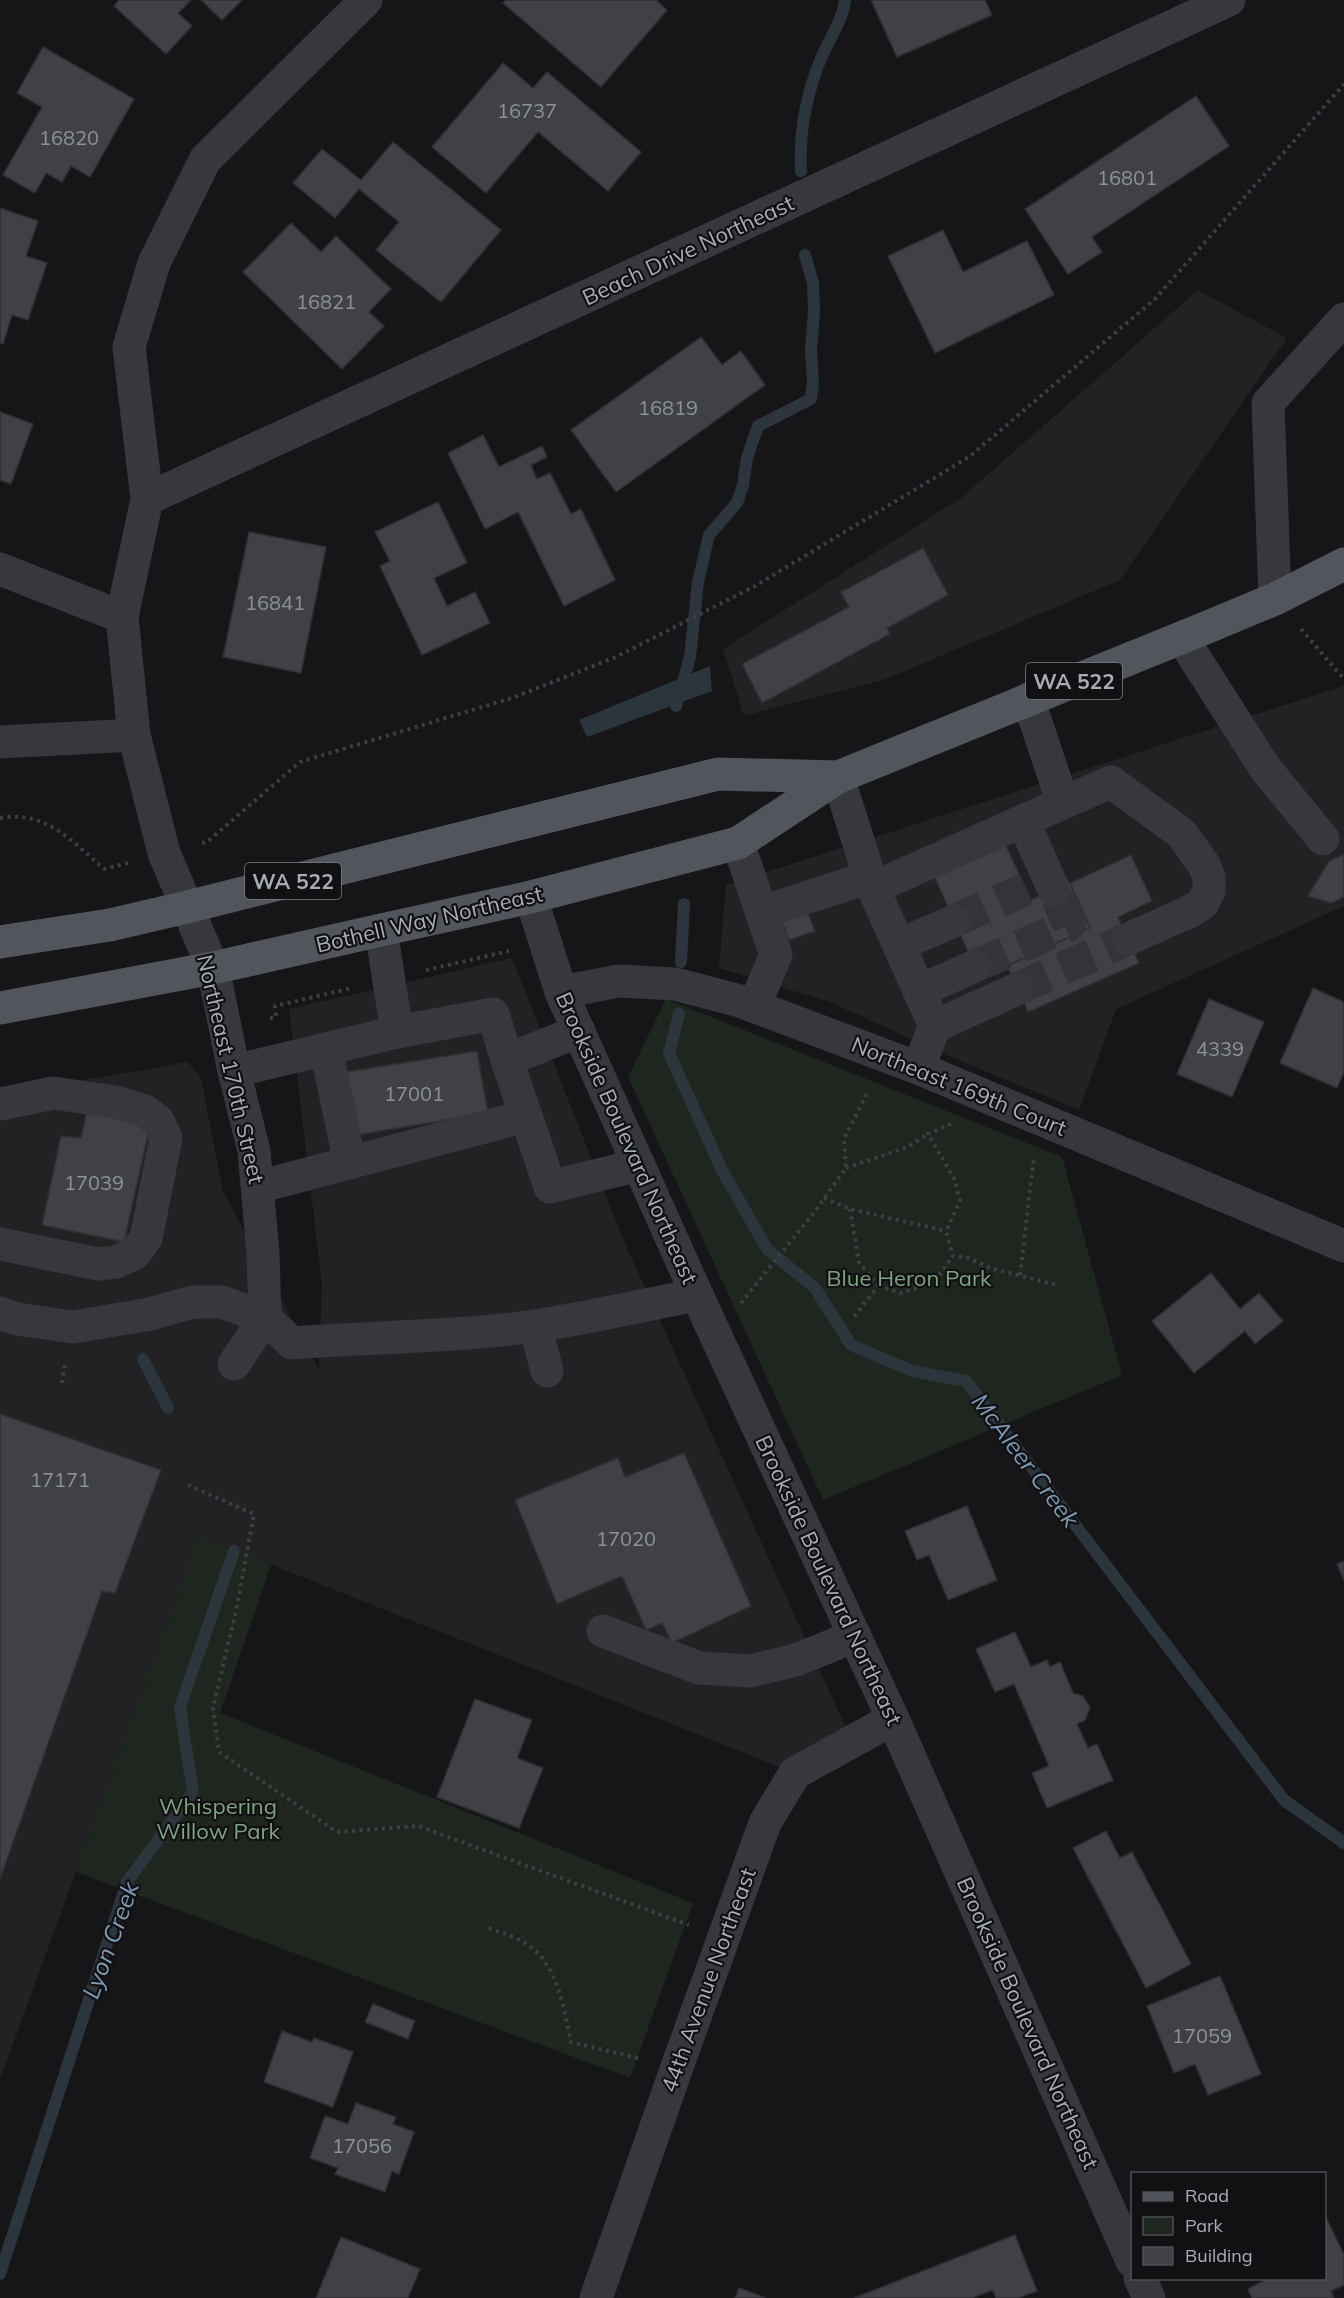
<svg xmlns="http://www.w3.org/2000/svg" width="1344" height="2298" font-family="Mulish,sans-serif">
<style>
.built{fill:#222225}
.green{fill:#1e261f}
.water{fill:#2c353c}
.lines{fill:none;stroke-linecap:round;stroke-linejoin:round}
.stream{stroke:#2c353c;stroke-width:12}
.building{fill:#404145;stroke:#303034;stroke-width:1.5}
.minor-tunnel{stroke:#333438;stroke-width:33;stroke-dasharray:33 16;stroke-linecap:butt}
.path{stroke:#3d3f44;stroke-width:4;stroke-dasharray:3 4.5;stroke-linecap:butt}
.minor{stroke:#37383d;stroke-width:33}
.major{stroke:#53555c;stroke-width:33}
.labels{text-anchor:middle;dominant-baseline:central;stroke-width:4.5;stroke-linejoin:round;paint-order:stroke}
.number-label{font-size:20px;fill:#8e929b}
.shield{fill:#111113;stroke:#7b7e86;stroke-width:1.5}
.shield-label{font-size:21px;font-weight:bold;fill:#a8adb8}
.street-label{font-size:22px;fill:#a8adb8;stroke:#111113}
.park-label{font-size:22px;fill:#7fa381;stroke:#111113}
.water-label{font-size:24px;font-style:italic;fill:#7f9bb3;stroke:#111113}
</style>
<rect width="100%" height="100%" fill="#161618"/>
<g class="built">
<path d="M1198 290 1287 338 1120 580 886 679 744 716 723 649 961 498Z"/>
<path d="M1344 686V906L1116 1009 1079 1110 944 1054 830 1002 719 968 726 885Z"/>
<path d="M512 958 626 1246 852 1741 795 1773 199 1536 0 2079V1093L163 1067 187 1061 201 1078 223 1192 319 1369 322 1284 289 1009Z"/>
</g>
<g class="green">
<path d="M666 999 1062 1157 1122 1375 823 1500 628 1077Z"/>
<path d="M199 1536 271 1565 220 1713 693 1903 630 2078 76 1872Z"/>
</g>
<path class="water" d="M710 666 712 691 587 737 579 720Z"/>
<g class="lines">
<g class="stream">
<path d="M801 171C799 130 806 94 822 56 830 38 843 19 845 0"/>
<path d="M676 706 690 657 698 582 709 535 737 503 743 485 747 458 758 426 811 399 813 383 811 350 814 312 813 283 805 255"/>
<path d="M681 962 684 904"/>
<path d="M679 1014 669 1053 722 1170 767 1249 815 1288 851 1345 912 1371 966 1381 1284 1800 1344 1843"/>
<path d="M143 1359 168 1408"/>
<path d="M0 2274 127 1882 193 1792 180 1707 234 1551"/>
</g>
</g>
<g class="building">
<path d="M119 0H191L178 13 192 26 166 54 114 6Z"/>
<path d="M201 0H242L222 20Z"/>
<path d="M506 0H656L667 10 601 87 503 3Z"/>
<path d="M871 0H985L992 15 897 57Z"/>
<path d="M43 47 134 99 90 177 71 166 62 182 46 173 35 193 3 175 42 107 17 93Z"/>
<path d="M503 63 533 88 547 72 641 152 608 191 538 132 486 193 432 147Z"/>
<path d="M1196 96 1229 146 1092 237 1102 252 1068 274 1025 209Z"/>
<path d="M393 142 501 230 441 302 376 250 399 222 359 189 335 218 293 183 322 149 361 180Z"/>
<path d="M0 208 38 221 26 256 47 263 28 320 12 315 3 344 0 343Z"/>
<path d="M291 223 321 252 336 236 391 289 369 312 384 326 342 369 243 272Z"/>
<path d="M943 230 963 272 1027 241 1054 295 935 353 888 256Z"/>
<path d="M701 337 722 365 741 351 765 385 616 492 571 430Z"/>
<path d="M0 412 33 424 11 484 0 480Z"/>
<path d="M483 435 499 467 542 446 547 457 531 465 537 479 550 473 571 514 581 509 615 580 564 606 518 512 485 529 448 453Z"/>
<path d="M438 502 467 563 434 578 447 606 475 592 490 623 422 655 380 566 390 561 375 532Z"/>
<path d="M249 532 326 547 301 673 223 657Z"/>
<path d="M923 548 948 595 887 628 890 634 762 703 742 664 849 607 841 592Z"/>
<path d="M1002 837 1031 900 1070 883 1090 928 980 978 931 869Z"/>
<path d="M1344 854V897L1331 903 1308 896 1329 861Z"/>
<path d="M1131 855 1152 901 1118 917 1139 963 1028 1012 1007 966 1090 928 1070 883Z"/>
<path d="M808 913 815 931 789 940 782 921Z"/>
<path d="M1313 988 1344 1002V1072L1337 1088 1280 1063Z"/>
<path d="M1209 999 1264 1022 1232 1097 1177 1074Z"/>
<path d="M477 1051 488 1113 351 1136 340 1073Z"/>
<path d="M87 1111 151 1121 124 1242 42 1225 61 1136 81 1138Z"/>
<path d="M1211 1273 1240 1309 1259 1293 1283 1321 1255 1344 1245 1331 1194 1373 1152 1321Z"/>
<path d="M0 1414 161 1470 115 1593 102 1591 0 1879Z"/>
<path d="M684 1453 751 1606 672 1643 662 1623 646 1630 622 1576 557 1604 515 1500 618 1458 625 1477Z"/>
<path d="M967 1506 997 1580 948 1600 929 1555 917 1560 905 1531Z"/>
<path d="M1344 1561V1580L1337 1564Z"/>
<path d="M1015 1632 1031 1667 1047 1660 1050 1667 1060 1662 1073 1693 1083 1696 1090 1708 1085 1720 1077 1724 1088 1748 1097 1744 1113 1780 1047 1808 1032 1773 1049 1766 1014 1684 995 1692 976 1649Z"/>
<path d="M475 1699 532 1720 517 1758 543 1768 519 1828 437 1797Z"/>
<path d="M1106 1831 1120 1858 1132 1852 1191 1964 1146 1988 1073 1848Z"/>
<path d="M1220 1976 1261 2074 1208 2095 1195 2064 1174 2073 1147 2006Z"/>
<path d="M373 2004 415 2021 408 2039 365 2022Z"/>
<path d="M282 2031 312 2042 314 2038 353 2052 333 2107 264 2082Z"/>
<path d="M356 2103 396 2117 393 2124 414 2132 399 2174 392 2171 385 2192 335 2174 338 2168 310 2158 325 2116 348 2124Z"/>
<path d="M1324 2213 1344 2255V2285L1331 2291 1334 2298H1252L1248 2289 1269 2278H1324Z"/>
<path d="M1015 2235 1037 2291 1018 2298H996L993 2290 972 2298H854Z"/>
<path d="M341 2237 420 2269 408 2298H316Z"/>
<path d="M739 2288 766 2298H735Z"/>
</g>
<g class="lines">
<g class="minor-tunnel">
<path d="M954 921 1026 889"/>
<path d="M975 966 1069 925 1054 890"/>
<path d="M1017 989 1128 939"/>
</g>
<g class="path">
<path d="M1301 629 1344 679"/>
<path d="M0 818C46 810 73 842 104 869L128 863"/>
<path d="M202 843 207 842 300 762 512 698 616 657 755 586 969 457 1155 299 1344 84"/>
<path d="M426 970 509 951"/>
<path d="M270 1018 276 1017 275 1006 352 988"/>
<path d="M951 1124 928 1134 954 1178 960 1201 946 1231 953 1256 969 1258 990 1268 1056 1285"/>
<path d="M846 1168 908 1147 928 1134"/>
<path d="M824 1198 850 1209 946 1231"/>
<path d="M850 1209 859 1262 878 1286 853 1318"/>
<path d="M1020 1275 1034 1157"/>
<path d="M878 1286 901 1293 934 1282 953 1256"/>
<path d="M741 1303 812 1215 846 1168 844 1139 868 1091"/>
<path d="M62 1383 65 1363"/>
<path d="M188 1485 254 1514 236 1611 213 1708 219 1752 337 1832 418 1826 689 1925"/>
<path d="M489 1928C501 1933 517 1937 528 1945 558 1965 564 2010 571 2042L641 2059"/>
</g>
<g class="minor">
<path d="M147 499 1229 0"/>
<path d="M0 569 122 617"/>
<path d="M1275 599 1268 403 1344 319"/>
<path d="M1182 638 1265 768 1323 839"/>
<path d="M0 742 134 735"/>
<path d="M838 777 873 888 935 1026 918 1068"/>
<path d="M1063 803 1111 782 1181 833 1204 865 1209 877V890L1203 903 1191 911 1128 939"/>
<path d="M1023 821 1054 890"/>
<path d="M738 843 776 955 754 1006"/>
<path d="M873 888 1063 803 1028 699"/>
<path d="M531 897 561 992 697 1295 893 1719 1132 2261"/>
<path d="M762 912 870 877"/>
<path d="M381 930 397 1032 493 1014 507 1060"/>
<path d="M899 945 954 921"/>
<path d="M919 991 975 966"/>
<path d="M561 992 619 981 675 984 740 1001 918 1068 1344 1246"/>
<path d="M935 1026 1017 989"/>
<path d="M326 1049 350 1163"/>
<path d="M234 1071 397 1032"/>
<path d="M0 1104 53 1093 116 1102 145 1111 158 1121 166 1138 146 1238 135 1253 116 1262 98 1264 0 1244"/>
<path d="M526 1116 507 1060 579 1031"/>
<path d="M258 1187 526 1116 550 1187 639 1165"/>
<path d="M0 1313 17 1319 73 1327 150 1314 193 1302H222L265 1318 292 1343C372 1337 456 1337 534 1326 589 1318 643 1305 697 1295"/>
<path d="M265 1318 263 1253 254 1151 234 1071 213 968 164 853 134 735 122 617 147 499 129 347 154 263 205 160 366 0"/>
<path d="M535 1326 547 1371"/>
<path d="M234 1364 265 1318"/>
<path d="M603 1631 699 1668 751 1671 796 1660 855 1636"/>
<path d="M1140 2278 1149 2298"/>
<path d="M596 2298 677 2067 765 1823 795 1773 893 1719"/>
</g>
<g class="major">
<path d="M0 942 110 925 187 907 718 774 838 777"/>
<path d="M0 1008 213 968 381 930 531 897 738 843 838 777 1203 629 1275 599 1344 564"/>
</g>
</g>
<g class="labels">
<g class="number-label">
<text x="527" y="110">16737</text>
<text x="69" y="137">16820</text>
<text x="1127" y="177">16801</text>
<text x="326" y="301">16821</text>
<text x="668" y="407">16819</text>
<text x="275" y="602">16841</text>
<text x="1220" y="1048">4339</text>
<text x="414" y="1093">17001</text>
<text x="94" y="1182">17039</text>
<text x="60" y="1479">17171</text>
<text x="626" y="1538">17020</text>
<text x="1202" y="2035">17059</text>
<text x="362" y="2145">17056</text>
</g>
<g class="shield">
<rect x="1026" y="663" width="96" height="36" rx="4.5"/>
<rect x="245" y="863" width="96" height="36" rx="4.5"/>
</g>
<g class="shield-label">
<text x="1074" y="681">WA 522</text>
<text x="293" y="881">WA 522</text>
</g>
<g class="street-label">
<text transform="translate(688 250) rotate(-25)">Beach Drive Northeast</text>
<text transform="translate(429 919) rotate(-13)">Bothell Way Northeast</text>
<text transform="translate(231 1069) rotate(77)">Northeast 170th Street</text>
<text transform="translate(959 1086) rotate(22)">Northeast 169th Court</text>
<text transform="translate(627 1138) rotate(66)">Brookside Boulevard Northeast</text>
<text transform="translate(829 1580) rotate(65)">Brookside Boulevard Northeast</text>
<text transform="translate(708 1980) rotate(-70)">44th Avenue Northeast</text>
<text transform="translate(1028 2023) rotate(66)">Brookside Boulevard Northeast</text>
</g>
<g class="park-label">
<text x="909" y="1278">Blue Heron Park</text>
<text x="218" y="1806">Whispering<tspan x="218" dy="25">Willow Park</tspan></text>
</g>
<g class="water-label">
<text transform="translate(1026 1460) rotate(53)">McAleer Creek</text>
<text transform="translate(110 1940) rotate(-70)">Lyon Creek</text>
</g>
</g>
<rect x="1131" y="2172" width="195" height="108" fill="#111113" stroke="#4d4f55" stroke-width="1.5"/>
<rect x="1143" y="2192" width="30" height="9" fill="#53555c" stroke="#4d4f55" stroke-width="1.5"/>
<text x="1185" y="2202" font-size="18" fill="#a8adb8">Road</text>
<rect x="1143" y="2217" width="30" height="18" fill="#1e261f" stroke="#4d4f55" stroke-width="1.5"/>
<text x="1185" y="2232" font-size="18" fill="#a8adb8">Park</text>
<rect x="1143" y="2247" width="30" height="18" fill="#404145" stroke="#4d4f55" stroke-width="1.5"/>
<text x="1185" y="2262" font-size="18" fill="#a8adb8">Building</text>
</svg>
